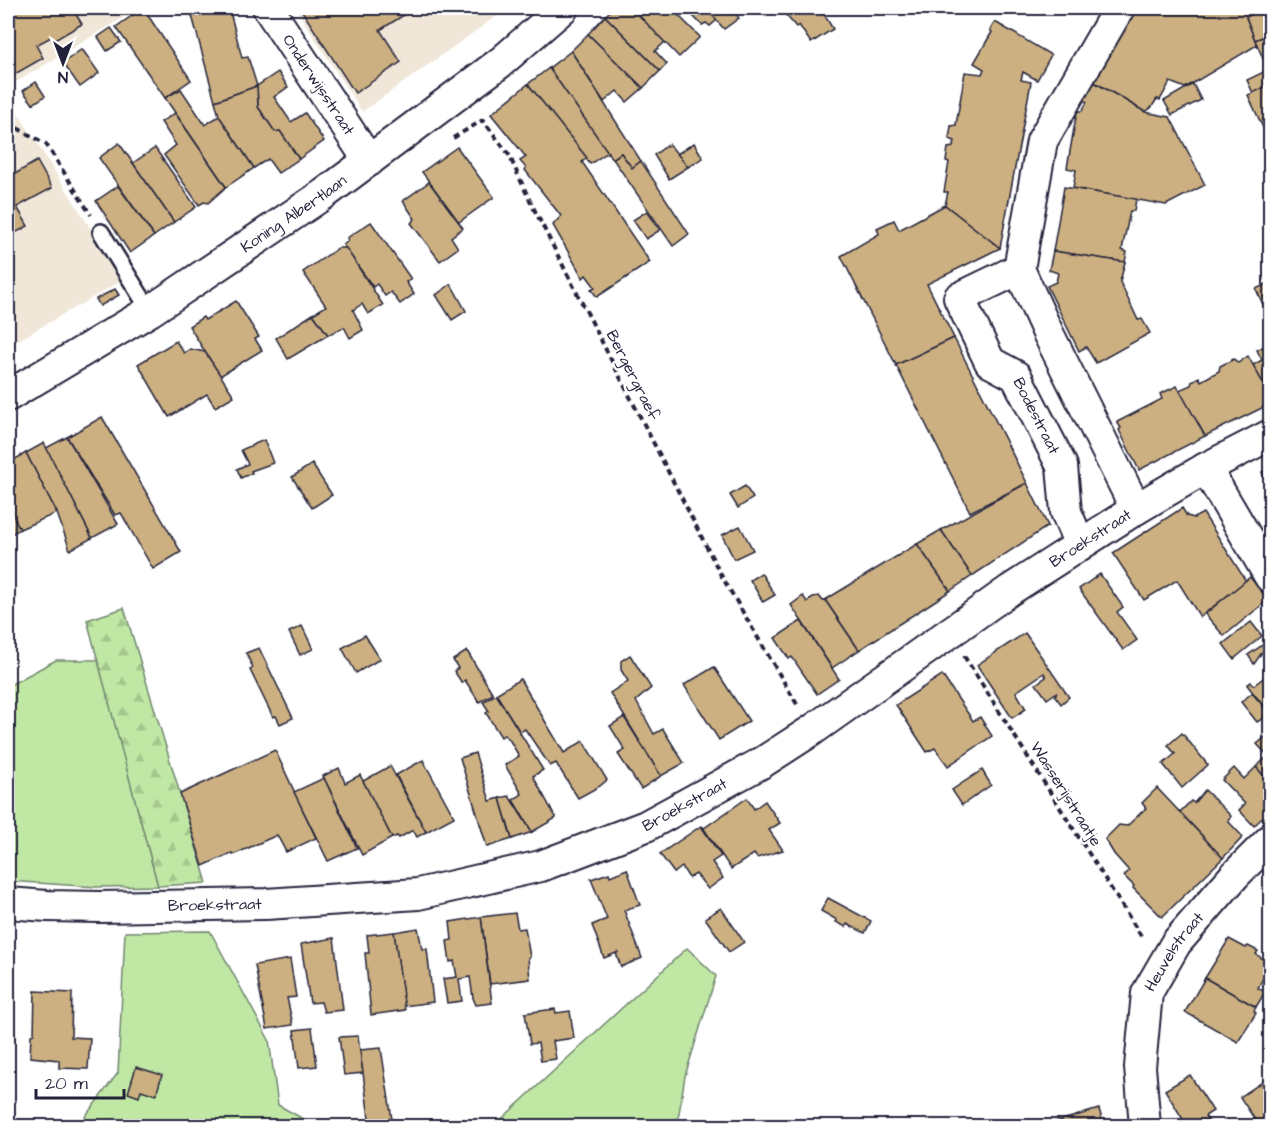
<svg xmlns="http://www.w3.org/2000/svg" width="1278" height="1134" font-family="'Architects Daughter',sans-serif">
<style>
.built{fill:#f0e7d9}
.grass{fill:#c0e8a4;stroke:#718570;stroke-width:1.5}
.forest{fill:url(#forest-firs);stroke:#718570;stroke-width:1.5}
.building{fill:#ccb081;stroke:#22223b;stroke-width:1.5}
.lines{fill:none;stroke-linecap:round;stroke-linejoin:round}
.lane-casing{stroke:#22223b;stroke-width:20}
.street-casing{stroke:#22223b;stroke-width:34}
.path{stroke:#22223b;stroke-width:4;stroke-dasharray:6 4.5;stroke-linecap:butt}
.lane{stroke:#fff;stroke-width:15}
.street{stroke:#fff;stroke-width:30}
.labels{text-anchor:middle;dominant-baseline:central;stroke-width:5;stroke-linejoin:round;paint-order:stroke}
.street-label{font-size:16px;fill:#22223b;stroke:#fff}
</style>
<defs>
<pattern id="forest-firs" width="22" height="20" patternUnits="userSpaceOnUse" patternTransform="scale(1.5)"><rect width="22" height="20" fill="#c0e8a4"/><path d="M5 1l3.5 6h-7zM16 11l3.5 6h-7z" fill="#a5c78e"/></pattern>
</defs>
<rect width="100%" height="100%" fill="#fff"/>
<filter id="ink" filterUnits="userSpaceOnUse"><feTurbulence type="fractalNoise" baseFrequency=".0167" numOctaves="2"/><feDisplacementMap in="SourceGraphic" scale="12" xChannelSelector="R" yChannelSelector="G"/><feConvolveMatrix kernelMatrix="1 2 1 2 8 2 1 2 1" color-interpolation-filters="sRGB"/></filter>
<g filter="url(#ink)">
<g class="built">
<path d="M8 8H139L8 87Z"/>
<path d="M295 8H508L362 112Z"/>
<path d="M8 97 123 280 8 346Z"/>
</g>
<g class="grass">
<path d="M56 660H98L158 886 97 887 8 881V686Z"/>
<path d="M210 931 269 1040 278 1105 316 1126H78L118 1073 125 932Z"/>
<path d="M687 948 716 976 685 1076 677 1126H494Z"/>
</g>
<path class="forest" d="M124 608 207 883 158 886 87 620Z"/>
<g class="building">
<path d="M8 8H72L82 24 53 41 51 37 36 45 43 58 8 78Z"/>
<path d="M143 8 191 80 165 98 116 27Z"/>
<path d="M190 8H229L242 58 248 57 257 86 215 101Z"/>
<path d="M300 8H415L380 30 401 62 355 93Z"/>
<path d="M613 8H632L665 42 655 51 667 64 660 71 605 16Z"/>
<path d="M632 8H671L700 37 679 57Z"/>
<path d="M685 8H706L717 20 710 26 706 23 702 25Z"/>
<path d="M706 8H731L739 18 724 29Z"/>
<path d="M780 8H822L823 10 822 11 833 29 811 43 799 25 796 27Z"/>
<path d="M1137 8H1249L1253 13 1246 17 1257 45 1185 88 1170 82 1160 100 1157 99 1151 108 1145 112 1094 82Z"/>
<path d="M1267 8H1270V34L1255 40 1246 17Z"/>
<path d="M605 16 660 71 643 88 588 34Z"/>
<path d="M995 22 1051 55 1037 80 1023 72 1021 80 1031 82 1000 248 945 205 948 192H944L949 162 946 161 948 148 953 147 955 141 949 139 951 126 956 125 965 72 982 74 984 69 974 63 992 32 990 30Z"/>
<path d="M111 28 121 42 107 51 98 37Z"/>
<path d="M588 34 643 88 627 102 617 91 604 102 571 51Z"/>
<path d="M1270 34V85L1253 93 1247 80 1268 70 1255 40Z"/>
<path d="M82 49 99 73 80 87 63 63Z"/>
<path d="M571 51 641 161 632 168 621 153 612 159 549 68Z"/>
<path d="M549 68 608 152 590 164 528 84Z"/>
<path d="M278 72 288 87 274 97 291 122 305 113 324 141 299 159 280 131 275 132 258 107 257 86Z"/>
<path d="M36 82 45 96 33 104 23 91Z"/>
<path d="M1094 82 1145 112 1170 117 1205 185 1166 205 1073 188 1076 170 1067 168 1077 111H1082L1087 102 1083 100Z"/>
<path d="M528 84 587 158 582 162 650 262 597 297 591 289 595 287 586 275 583 278 553 225 561 216 525 170 526 168 520 161 526 157 491 114Z"/>
<path d="M1193 84 1201 100 1172 115 1164 101Z"/>
<path d="M1270 85V143L1248 95Z"/>
<path d="M257 86 258 107 275 132 280 131 299 159 278 173 268 159 254 168 219 116 215 101Z"/>
<path d="M181 89 205 125 219 116 254 168 226 187 165 98Z"/>
<path d="M175 113 226 187 208 203 204 202 199 205 164 155 176 145 161 122Z"/>
<path d="M119 143 174 222 154 236 99 158Z"/>
<path d="M694 143 703 158 688 167 677 154Z"/>
<path d="M669 144 688 167 669 179 654 155Z"/>
<path d="M457 147 494 197 459 222 422 172Z"/>
<path d="M155 148 196 207 174 222 133 163Z"/>
<path d="M621 153 632 168 641 161 689 234 673 246 613 159Z"/>
<path d="M37 161 52 188 17 207 28 226 8 237V178Z"/>
<path d="M429 182 463 228 451 237 458 248 440 261 411 223 415 219 403 201Z"/>
<path d="M118 186 154 236 130 253 96 201Z"/>
<path d="M1064 187 1136 199 1134 211H1130L1122 250 1127 252 1125 262 1053 251Z"/>
<path d="M945 205 1000 248 927 284 954 338 896 365 841 256 879 234 877 228 894 220 899 230Z"/>
<path d="M647 211 660 230 646 239 633 220Z"/>
<path d="M371 222 411 279 406 282 414 294 400 304 391 292 385 296 377 284 373 287 343 245 348 241 347 238Z"/>
<path d="M338 248H346L383 305 368 314 362 304 353 310 363 330 350 338 344 327 328 335 313 314 326 306 303 272Z"/>
<path d="M1053 251 1125 262 1120 282 1138 320 1142 319 1150 333 1096 363 1086 347 1079 351 1047 286 1056 282 1058 273 1049 270Z"/>
<path d="M1270 282V308L1266 311 1256 289Z"/>
<path d="M451 284 466 311 452 320 436 295Z"/>
<path d="M115 289 119 295 100 306 96 299Z"/>
<path d="M236 301 259 337 255 339 262 350 220 376 189 326 203 317 205 320Z"/>
<path d="M313 314 328 335 288 359 276 338Z"/>
<path d="M954 338 1027 483 970 512 896 365Z"/>
<path d="M176 341 184 353 190 349 205 352 234 396 215 407 207 394 169 417 138 364Z"/>
<path d="M1270 343V396L1253 365 1262 360 1257 350Z"/>
<path d="M1248 356 1270 396V404L1205 436 1179 390 1191 385 1192 381 1199 377 1201 381 1219 371 1220 366 1234 359 1238 363Z"/>
<path d="M1177 386 1205 436 1139 470 1119 430 1121 428 1117 422 1162 399 1160 394Z"/>
<path d="M102 417 181 552 153 569 121 513 115 515 67 437Z"/>
<path d="M67 437 118 524 92 538 46 448Z"/>
<path d="M264 440 273 463 251 471 252 473 241 478 237 469 248 464 241 450Z"/>
<path d="M44 443 92 538 70 550 57 513 26 453Z"/>
<path d="M26 453 57 513 20 529 8 506V463Z"/>
<path d="M312 464 332 495 312 508 292 477Z"/>
<path d="M1270 469V492L1262 472Z"/>
<path d="M1027 483 1048 526 972 576 941 530Z"/>
<path d="M745 486 753 498 738 508 730 495Z"/>
<path d="M8 506 20 529 8 536Z"/>
<path d="M1182 508 1187 516 1194 518 1203 513 1246 581 1200 617 1177 580 1144 600 1113 553Z"/>
<path d="M1270 525V548L1262 529Z"/>
<path d="M740 526 753 550 734 559 722 535Z"/>
<path d="M941 530 972 576 950 591 917 544Z"/>
<path d="M917 544 950 591 859 650 825 600Z"/>
<path d="M761 573 775 595 763 602 750 580Z"/>
<path d="M1100 574 1123 607 1117 612 1137 640 1123 650 1079 589Z"/>
<path d="M1250 577 1268 600 1224 636 1205 614Z"/>
<path d="M803 596 807 602 813 597 819 596 823 601 825 600 859 650 832 668 791 605Z"/>
<path d="M801 621 839 679 817 694 792 657 789 659 775 638Z"/>
<path d="M1251 622 1262 636 1234 659 1223 644Z"/>
<path d="M302 626 313 649 300 655 289 632Z"/>
<path d="M1025 633 1069 697 1061 704 1055 696 1057 692 1047 699 1036 684 1046 677 1044 673 1016 692 1026 709 1012 718 977 665Z"/>
<path d="M365 635 380 659 356 673 342 648Z"/>
<path d="M1270 640V641L1254 664 1248 655Z"/>
<path d="M259 648 293 718 280 724 276 716 273 717 250 670 253 668 246 653Z"/>
<path d="M467 651 493 694 479 702 465 680 462 683 454 671 458 668 453 660Z"/>
<path d="M630 655 651 688 636 701 654 734 663 729 684 763 661 776 610 693 628 681 621 670V661Z"/>
<path d="M714 667 749 721 719 740 684 685Z"/>
<path d="M1270 673V714L1247 685 1251 682 1254 685Z"/>
<path d="M942 675 973 721 980 717 992 736 948 766 935 748 927 752 896 705Z"/>
<path d="M520 679 564 753 583 741 607 780 600 786 578 798 556 763 550 766 525 729 520 732 496 694Z"/>
<path d="M1252 693 1270 714 1257 722 1241 702Z"/>
<path d="M496 694 543 770 533 776 556 818 532 832 513 800 522 794 505 765 519 756 509 739 504 735 501 737 486 713 489 711 483 702Z"/>
<path d="M624 717 661 776 641 789 618 754 625 750 610 726Z"/>
<path d="M1182 733 1208 765 1182 788 1163 764 1175 754 1168 745Z"/>
<path d="M1269 734 1270 735V783L1256 767 1268 756 1257 744Z"/>
<path d="M275 750 316 838 286 852 277 835 233 855 232 853 203 866 180 794Z"/>
<path d="M475 753 490 801 500 798 512 839 487 847 460 758Z"/>
<path d="M423 760 454 817 426 832 396 775Z"/>
<path d="M390 766 426 832 417 837 413 830 399 838 397 836 392 838 363 781Z"/>
<path d="M1256 767 1270 783V810L1254 826 1239 810 1245 804 1222 780 1234 768 1244 779Z"/>
<path d="M339 768 345 783 360 775 392 838 362 855 323 776Z"/>
<path d="M982 770 991 785 962 805 952 790Z"/>
<path d="M324 778 357 848 328 861 294 792Z"/>
<path d="M1157 788 1223 858 1162 917 1133 888 1134 886 1124 876 1129 871 1114 854 1105 839 1119 825 1127 826 1146 808 1142 803Z"/>
<path d="M1205 790 1231 816 1228 821 1243 837 1223 858 1180 812 1191 801 1194 803Z"/>
<path d="M509 796 532 832 512 839 500 798Z"/>
<path d="M747 798 754 809 765 801 780 823 769 830 783 850 757 858 754 854 731 869 702 826 704 828Z"/>
<path d="M701 826 721 856 712 862 723 878 708 889 696 874 689 878 682 867 674 873 660 854Z"/>
<path d="M627 869 640 905 624 910 642 958 621 967 616 953 619 952 604 958 592 925 607 919 591 879 609 873 610 876Z"/>
<path d="M828 898 871 921 865 933 847 924 846 927 836 922 837 920 821 911Z"/>
<path d="M721 908 744 942 729 952 705 918Z"/>
<path d="M515 913 518 929 525 928 530 957 528 958 530 979 490 984 481 917Z"/>
<path d="M481 917 492 1003 476 1005 473 998 470 977 459 979 462 1001 447 1003 443 979 457 977 454 961 450 962 447 941 452 940 450 922Z"/>
<path d="M418 928 422 949H427L433 1002 404 1006 394 932Z"/>
<path d="M394 932 405 1010 371 1015 365 953H369L367 935Z"/>
<path d="M334 938 343 1010 324 1012 321 1002 310 1003 301 944Z"/>
<path d="M1229 939 1246 948 1248 946 1258 951 1256 954 1270 964 1258 988 1265 992 1256 1007 1205 978Z"/>
<path d="M290 959 296 997 287 998 293 1025 267 1029 255 965Z"/>
<path d="M1205 978 1256 1007 1254 1011 1256 1013 1238 1042 1185 1012Z"/>
<path d="M35 991 72 993 71 1037 90 1038 88 1069 59 1068V1060L30 1057 31 1035 34 1034Z"/>
<path d="M555 1009 556 1013 570 1011 574 1038 553 1041 556 1059 541 1061 538 1043 530 1044 525 1013Z"/>
<path d="M312 1028 317 1066 299 1068 294 1030Z"/>
<path d="M358 1036 363 1073 344 1075 339 1037Z"/>
<path d="M381 1048 393 1126H370L360 1050Z"/>
<path d="M136 1067 162 1075 156 1095 141 1090 139 1097 128 1093Z"/>
<path d="M1190 1075 1213 1111 1205 1116 1212 1126H1187L1165 1090Z"/>
<path d="M1270 1077V1118L1259 1126 1240 1097Z"/>
<path d="M1099 1109 1104 1126H1042Z"/>
</g>
<g class="lines">
<defs>
<path id="lane" d="M101 232 150 311"/>
<g id="street">
<path id="s1" d="M268 8 369 161"/>
<path d="M1119 8 1042 141 1019 269 1048 333 1136 509"/>
<path id="s2" d="M1019 269 959 298 990 362 1016 376 1062 466 1066 512 1080 545"/>
<path id="s3" d="M8 396 150 311 324 194 501 62 563 8"/>
<path d="M1206 468 1270 577"/>
<path id="s4" d="M8 903 47 906 100 907 266 904 418 894 541 866 646 826 763 762 811 731 1010 590 1136 509 1206 468 1270 435"/>
<path id="s5" d="M1145 1126 1140 1067 1147 993 1176 943 1235 875 1270 840"/>
</g>
</defs>
<use href="#lane" class="lane-casing"/>
<use href="#street" class="street-casing"/>
<g class="path">
<path d="M8 123 46 144 91 215"/>
<path d="M453 138 483 120 509 155 530 201 721 575 798 706"/>
<path d="M964 656 1143 939"/>
</g>
<use href="#lane" class="lane"/>
<use href="#street" class="street"/>
</g>
</g>
<g class="labels">
<g class="street-label">
<text stroke="none"><textPath href="#s1" startOffset="92">Onderwijsstraat</textPath></text>
<text stroke="none"><textPath href="#s3" startOffset="339">Koning Albertlaan</textPath></text>
<text transform="translate(633 375) rotate(63)">Bergergraef</text>
<text stroke="none"><textPath href="#s2" startOffset="212">Bodestraat</textPath></text>
<text stroke="none"><textPath href="#s4" startOffset="1179">Broekstraat</textPath></text>
<text transform="translate(1066 794) rotate(58)">Wasserijstraatje</text>
<text stroke="none"><textPath href="#s4" startOffset="693">Broekstraat</textPath></text>
<text stroke="none"><textPath href="#s4" startOffset="207">Broekstraat</textPath></text>
<text stroke="none"><textPath href="#s5" startOffset="183">Heuvelstraat</textPath></text>
</g>
</g>
<rect width="1278" height="1134" fill="none" stroke="#fff" stroke-width="30"/>
<rect x="15" y="15" width="1248" height="1104" fill="none" stroke="#22223b" stroke-width="2" filter="url(#ink)"/>
<g transform="translate(63 63) rotate(180)" stroke="#ffffff" stroke-width="4.5" paint-order="stroke">
<path d="M0-4.5L10 22L0 15L-10 22Z" fill="#22223b"/>
<text y="-9" font-size="16" font-weight="bold" text-anchor="middle" fill="#22223b">N</text>
</g>
<path d="M36 1089v9h88v-9" fill="none" stroke="#22223b" stroke-width="3"/>
<text x="45" y="1089" font-size="18" fill="#22223b" stroke="#ffffff" stroke-width="4.5" paint-order="stroke">20 m</text>
</svg>
